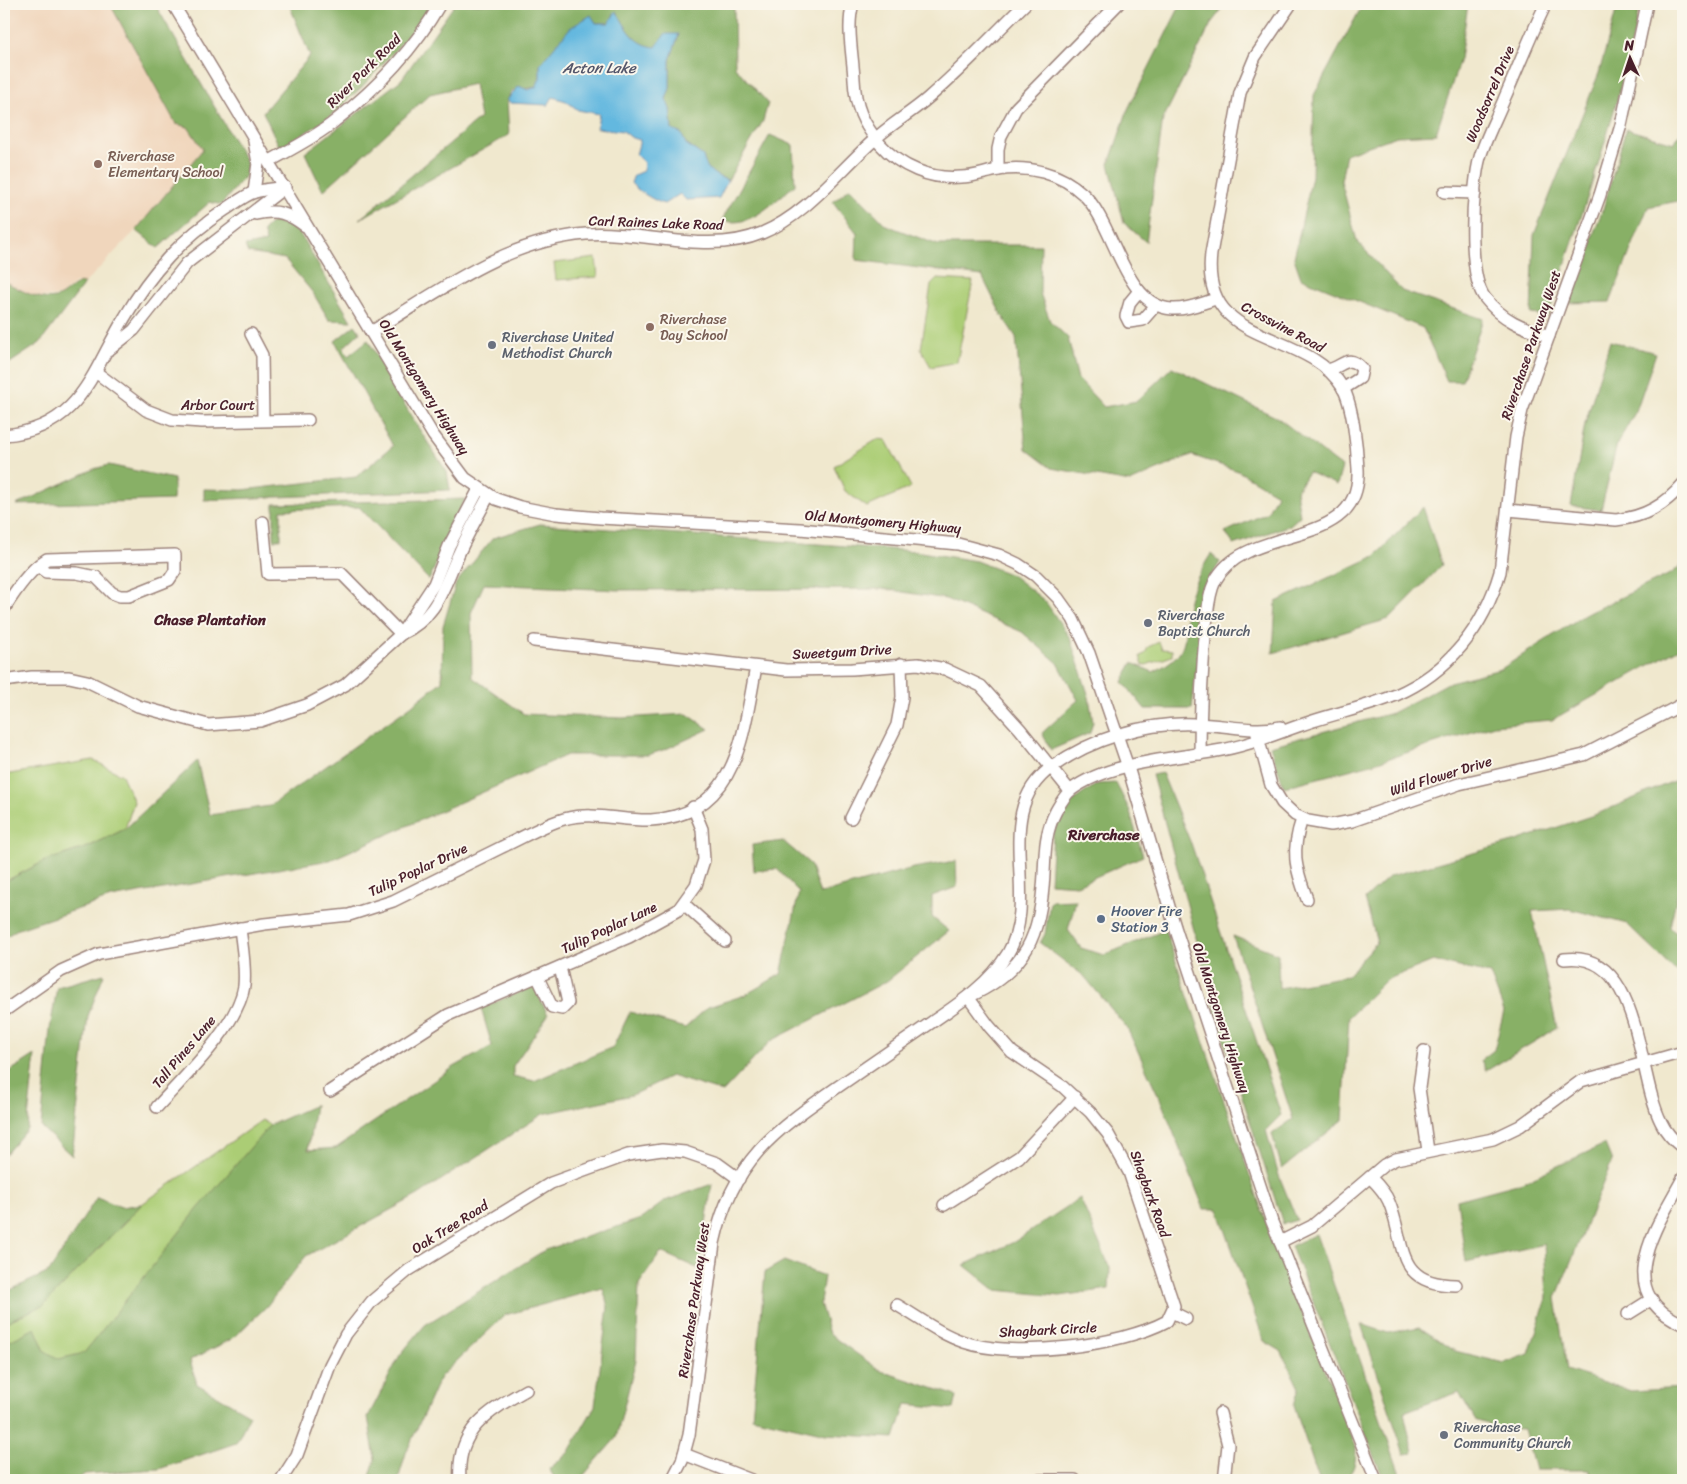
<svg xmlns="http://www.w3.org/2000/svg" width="1687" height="1484" font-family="Sriracha,sans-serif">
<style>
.built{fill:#f0d6bc}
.green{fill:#abcd75;stroke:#7a7650}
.forest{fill:#88b066;stroke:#696848}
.water{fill:#63b8df;stroke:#566c85}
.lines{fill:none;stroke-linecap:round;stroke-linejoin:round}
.minor-casing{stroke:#9d847c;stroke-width:14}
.minor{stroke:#fff;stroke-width:11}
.education-dot{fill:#8d6e63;stroke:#fbf7ec;stroke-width:2}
.worship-dot{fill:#6b7280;stroke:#fbf7ec;stroke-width:2}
.service-dot{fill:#5c6f8a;stroke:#fbf7ec;stroke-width:2}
.labels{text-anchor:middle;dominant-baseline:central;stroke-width:4;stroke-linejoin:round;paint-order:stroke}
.street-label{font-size:14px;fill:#4a1f2b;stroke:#fbf7ec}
.education-label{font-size:14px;fill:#785e54;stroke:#fbf7ec;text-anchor:start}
.worship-label{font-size:14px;fill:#5b616d;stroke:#fbf7ec;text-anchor:start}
.service-label{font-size:14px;fill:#4e5e75;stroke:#fbf7ec;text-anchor:start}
.water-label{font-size:15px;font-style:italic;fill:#53556a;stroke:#fbf7ec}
.neighbourhood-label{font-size:15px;font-weight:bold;fill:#4a1f2b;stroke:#fbf7ec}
</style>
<rect width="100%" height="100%" fill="#fbf7ec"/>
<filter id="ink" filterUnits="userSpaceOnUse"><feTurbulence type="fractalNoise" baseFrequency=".02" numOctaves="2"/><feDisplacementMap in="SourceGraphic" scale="10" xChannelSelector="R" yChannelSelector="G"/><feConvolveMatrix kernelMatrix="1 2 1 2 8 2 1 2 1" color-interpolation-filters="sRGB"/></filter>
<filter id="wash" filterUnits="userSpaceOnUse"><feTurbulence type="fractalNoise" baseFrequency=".0096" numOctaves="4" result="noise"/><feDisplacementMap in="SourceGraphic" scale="20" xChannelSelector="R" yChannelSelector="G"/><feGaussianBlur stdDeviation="1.12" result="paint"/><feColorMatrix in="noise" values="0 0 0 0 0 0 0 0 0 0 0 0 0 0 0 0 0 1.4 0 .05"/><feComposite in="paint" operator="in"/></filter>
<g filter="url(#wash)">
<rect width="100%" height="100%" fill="#f0e8ce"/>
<path class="built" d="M4 4H110L176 124 188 127 203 149 136 230 85 283H75L60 296 35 297 4 281Z"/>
<g class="green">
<path d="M596 258 598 277 556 280 554 263Z"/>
<path d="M937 279 973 281 957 362 931 367 921 349 931 285Z"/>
<path d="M878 439 886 440 911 487 867 507 845 491 834 466Z"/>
<path d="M1159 642 1162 649 1172 650V656L1143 666 1140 656 1145 654 1148 647Z"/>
<path d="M93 760 122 775 134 802 125 829 88 847 45 861 4 882V775Z"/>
<path d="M262 1120 270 1125 85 1367 4 1400V1322L44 1305 142 1204Z"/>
</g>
<g class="forest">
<path d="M110 4H155L247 163 246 175 221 205 210 202 158 248 136 230 203 149 188 127 176 124Z"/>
<path d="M289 4H431L425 17 363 86 326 120 280 148 263 112 310 56Z"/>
<path d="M455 4H791L734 7 735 67 768 103 763 121 728 180C714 176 706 170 703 156L686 144 681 133 672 130 670 109 666 100 670 88V60L679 34 662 40 656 48C634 45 627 28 616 11L609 23H596L540 64V78L536 87 512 91 507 100 509 135 360 219 480 118 474 84 430 94 323 191 305 153 401 80Z"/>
<path d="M1181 4H1226L1212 22 1163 119 1146 242 1124 223 1109 164 1128 109Z"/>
<path d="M1363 4H1468L1460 59 1436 134 1397 136 1346 154 1341 181 1357 241 1402 291 1483 319 1462 381H1447L1423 328 1301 278 1294 258 1312 176 1314 95Z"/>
<path d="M1615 4H1640C1619 111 1582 213 1548 316L1531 314 1534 235 1599 73 1616 11Z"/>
<path d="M1626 129 1674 143 1683 129V200L1648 207 1610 302 1567 303 1603 209Z"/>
<path d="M770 135 793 145 795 185C775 200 750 230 722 220Z"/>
<path d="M850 188 886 225 938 245H1041L1040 293 1050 321 1068 338 1078 379 1104 407 1137 401 1172 367 1278 418 1342 467 1337 485 1308 472 1296 491 1300 516 1290 525 1234 545 1225 532 1267 513 1277 494 1238 471 1191 455 1130 482 1051 468 1026 449 1016 337 1001 314 982 276 856 260 857 233 833 202Z"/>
<path d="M272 222 290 225 300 234 351 321 329 320 313 293 285 259 248 253 245 246 266 242 263 231Z"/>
<path d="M4 281C19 289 46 306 62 295 71 289 74 283 85 283L40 343 4 367Z"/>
<path d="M355 325 360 332 343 348 348 356 368 340 414 421 447 472 450 490 204 500V489L242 490 356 477 393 446 335 341Z"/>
<path d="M1610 341 1656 353 1636 411 1617 444 1601 510 1571 506 1585 424Z"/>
<path d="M109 465 174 479 173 500 16 505 94 469Z"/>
<path d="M465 499 429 580 359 507 281 510V539L274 540V504Z"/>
<path d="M1423 507 1442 565 1389 619 1273 653 1276 602 1375 556Z"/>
<path d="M540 524 915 551 976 561 1012 575 1045 601 1070 638 1089 697 1093 722 1090 733 1051 750 1042 733 1078 700 1058 663 1022 632 946 599 884 589 617 590 484 584 471 613 472 677 524 714 622 718 687 714 709 729 666 749 648 755H567L330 860 111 898 16 930 4 938V882L45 861 88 847 125 829 197 761 210 815 270 806 411 706 442 681 443 626 456 583 493 538Z"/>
<path d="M1211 554 1220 562 1205 587 1192 709H1145L1123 682 1132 663 1153 672C1198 650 1179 634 1190 596 1195 581 1203 566 1211 554Z"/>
<path d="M1683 564V646L1552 720 1494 725 1368 765 1284 787 1270 746 1392 713 1450 682 1501 669 1586 614 1672 573Z"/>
<path d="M1162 773 1192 846 1281 1115 1266 1130 1278 1173 1297 1220 1283 1224 1222 1034 1152 775Z"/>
<path d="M1683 777V887L1677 895 1670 927 1683 941V978L1627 924 1570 909 1532 911 1557 1028 1486 1071 1481 1060 1494 1050 1504 1011 1490 974 1433 961 1386 980 1349 1017 1343 1120 1282 1169 1272 1134 1293 1119 1233 936 1278 954 1279 988 1347 976 1377 942 1365 899 1390 876 1513 842 1597 814Z"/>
<path d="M1116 783 1129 809 1143 856 1077 885 1050 883 1053 833 1067 805 1097 784Z"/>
<path d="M783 841 810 864 820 894 913 868 956 861 957 887 932 896V917L949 931 887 981 771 1041 723 1092 671 1076 632 1095 543 1114 418 1195 306 1256 266 1307 232 1339 190 1360 197 1384 250 1415 236 1443 159 1469 85 1474 76 1480H4V1344L35 1328 45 1351 59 1359 84 1353 197 1210 270 1125 315 1105 308 1150 336 1148 454 1067 492 1046 481 1008 534 986 548 1015 513 1066V1076L534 1081 613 1047 630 1012 685 1028 708 1007 745 995 781 974 799 892 777 869 754 871 752 845Z"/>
<path d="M1076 900 1068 930 1081 948 1104 955 1165 930 1267 1225 1356 1447C1356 1478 1347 1480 1319 1480L1294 1405 1299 1388 1281 1351 1264 1341 1218 1209H1204L1161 1101 1127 1028 1084 976 1040 943 1045 934 1050 901Z"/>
<path d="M104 974 88 1016 72 1156 41 1127 50 1029 57 987Z"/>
<path d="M35 1055 27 1129 4 1156V1075Z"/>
<path d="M1605 1144 1612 1161 1556 1298 1567 1370 1631 1391 1683 1388V1480H1590V1470H1535L1524 1429 1499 1428 1475 1420 1459 1392 1404 1412 1413 1453 1404 1454 1361 1324 1388 1333 1419 1327 1455 1351 1504 1363 1529 1354 1547 1297 1544 1244 1466 1262 1457 1200 1521 1183Z"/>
<path d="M712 1184 699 1269 661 1252 639 1284 636 1360 616 1438 583 1476 572 1480H556L549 1469 568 1453 595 1406 608 1307 603 1288 505 1315 440 1377 406 1453 398 1480H369L375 1459 368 1417 400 1355 425 1325 545 1250 641 1219 665 1201Z"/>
<path d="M97 1197 121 1207 142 1204 44 1305 4 1323V1293L49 1272Z"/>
<path d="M1080 1198 1110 1268 1109 1289 1060 1296 995 1290 964 1265 1014 1242Z"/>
<path d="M1316 1234 1402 1480H1384L1291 1246Z"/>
<path d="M784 1261 824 1276 820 1303 829 1334 881 1371 957 1396 954 1409 906 1404 895 1438 826 1434 752 1417 765 1272Z"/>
</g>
<path class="water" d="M616 11C627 28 634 45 656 47L665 34H679L670 60V88L666 99 670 109 672 130 681 133 686 144 703 156C706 170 714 176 728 180L719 198 686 200 680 194 664 204C655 201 636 190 631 183L634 175 643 171 644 163 636 155 640 140 632 138 623 131 597 128 599 114 578 110 566 101 553 97 548 105 511 103 507 100 519 86 528 90 536 87 540 78V64L570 28 591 15 596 23H609Z"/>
</g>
<g filter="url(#ink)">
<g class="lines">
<defs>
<g id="minor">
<path d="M173 4 433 435 465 478 496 499 520 507 556 514 600 518 800 529 958 544 999 555 1018 564 1036 576 1058 598 1073 619 1089 653 1128 767 1175 927 1272 1222 1376 1480"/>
<path d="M853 4C846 26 853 56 854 79 855 106 863 124 880 144 900 167 931 180 961 177 974 177 986 172 998 170 1028 165 1061 173 1083 194 1115 223 1123 306 1172 309 1187 310 1202 303 1216 299"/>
<path d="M1543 10C1529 39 1518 68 1505 97 1497 117 1486 137 1480 157 1472 185 1467 275 1485 298 1502 320 1523 328 1549 336"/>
<path d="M254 141 258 163 254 192"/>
<path d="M270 161C291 149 316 137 335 121 376 89 414 49 440 4"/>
<path d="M998 170V149L1001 136 1016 108 1118 4"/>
<path d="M1444 192 1475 193"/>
<path d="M256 214C276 209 288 213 305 226"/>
<path d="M1139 291 1130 302 1126 316 1129 322 1143 320 1156 305"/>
<path d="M371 332C440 291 504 241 586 234 644 230 707 256 762 233 806 215 839 171 874 140 891 124 911 113 928 98 963 68 993 35 1025 4"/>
<path d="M251 334 262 355 263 420"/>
<path d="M110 349 134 330 187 263 284 188"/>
<path d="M1327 370C1343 368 1347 352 1362 369L1360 378 1343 389"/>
<path d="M97 373 146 410 172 420 202 422 308 420"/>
<path d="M4 435C81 429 92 371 125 317 151 272 182 238 225 210 234 204 245 195 255 192 264 189 275 189 285 187"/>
<path d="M1508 510 1616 520C1645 517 1665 505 1683 484"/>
<path d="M263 522 268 574 341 573 401 634"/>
<path d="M4 609C15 591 29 570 47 559L175 555V571L169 580 129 596H120L112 593 96 577 77 573 46 572 38 566"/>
<path d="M401 634C438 617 443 587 459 553 468 533 479 514 489 495"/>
<path d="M534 641 786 670 852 669 918 664 945 669 981 686 1020 729 1070 791"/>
<path d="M4 681 32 677H69L87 681 138 706 208 725 260 721 307 705 345 685 401 634 434 584 449 546 479 489"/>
<path d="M1257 734 1271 785 1282 803 1295 815 1308 821 1331 825 1352 821 1459 784 1584 755 1683 704"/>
<path d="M1200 754C1200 711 1202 668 1206 625 1208 611 1208 595 1215 581 1247 521 1362 553 1358 469 1357 448 1353 406 1343 388 1305 326 1200 349 1211 254L1240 93 1255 57 1291 4"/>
<path d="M851 818 897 725 902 697 901 664"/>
<path d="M1302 819C1291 851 1295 867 1307 899"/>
<path d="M684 904 725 941"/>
<path d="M1564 959C1642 949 1636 1073 1661 1122 1666 1133 1674 1141 1683 1148"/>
<path d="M537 976 552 1007 562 1009 568 1003 560 967"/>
<path d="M968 997C1027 971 1041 934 1044 874 1045 851 1045 832 1056 811 1060 804 1064 796 1071 790 1109 762 1171 759 1216 751 1250 746 1281 731 1313 721 1341 712 1370 706 1396 695 1449 672 1484 627 1500 572L1516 437 1522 410 1600 195 1621 125 1647 4"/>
<path d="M4 1011 61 971 99 954 264 924 349 915 393 901C430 883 466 865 502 847 522 838 543 825 564 819 594 811 621 821 651 820 738 815 743 734 756 667"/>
<path d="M1424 1051 1419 1088 1428 1151"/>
<path d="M330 1091 448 1015 629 937 678 910 696 885 704 860 702 829 693 807"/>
<path d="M157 1107C184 1077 238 1026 244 986 246 966 242 947 240 928"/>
<path d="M1370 1177C1377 1184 1385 1192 1389 1202 1406 1243 1394 1285 1456 1285"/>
<path d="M1683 1178C1658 1225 1609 1292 1683 1324"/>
<path d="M944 1205 1019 1157 1075 1097"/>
<path d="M1280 1242 1312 1226 1384 1165 1396 1159 1493 1139 1520 1126 1581 1081 1683 1052"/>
<path d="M897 1305C919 1318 940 1334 964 1342 1014 1359 1121 1346 1167 1321L1174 1306 1129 1172 1108 1134 1091 1113 1062 1086 1012 1052 989 1026 968 997"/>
<path d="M1172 1312 1186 1319"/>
<path d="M1628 1314 1652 1299"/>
<path d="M1220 1413 1228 1445 1224 1480"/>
<path d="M684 1454 751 1480"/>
<path d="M281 1480 297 1455 330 1365 346 1334 372 1301 409 1270 551 1183 628 1155 662 1150 685 1152 717 1163 739 1179"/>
<path d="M460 1480C456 1430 487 1412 526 1390"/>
<path d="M672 1480 682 1461 689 1435 714 1243C732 1161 774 1131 839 1086 870 1065 901 1043 932 1022 960 1003 990 983 1008 953 1042 895 989 811 1052 767 1091 739 1146 722 1194 724 1224 724 1251 733 1280 727"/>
<path d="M1040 1480H1075"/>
</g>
</defs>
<use href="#minor" class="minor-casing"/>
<use href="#minor" class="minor"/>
</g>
</g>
<g class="education-dot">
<circle cx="98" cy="164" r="5"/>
<circle cx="650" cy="327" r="5"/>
</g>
<g class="worship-dot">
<circle cx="492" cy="345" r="5"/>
<circle cx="1148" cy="623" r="5"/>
<circle cx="1444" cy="1435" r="5"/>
</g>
<circle class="service-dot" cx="1101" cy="919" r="5"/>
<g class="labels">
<g class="street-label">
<text transform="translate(364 71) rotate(-45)">River Park Road</text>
<text transform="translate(1490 94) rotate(-67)">Woodsorrel Drive</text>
<text transform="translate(656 223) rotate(2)">Carl Raines Lake Road</text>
<text transform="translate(1283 327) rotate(28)">Crossvine Road</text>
<text transform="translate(1531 345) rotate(-71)">Riverchase Parkway West</text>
<text transform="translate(424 387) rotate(58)">Old Montgomery Highway</text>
<text x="218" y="405">Arbor Court</text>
<text transform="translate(883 522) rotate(5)">Old Montgomery Highway</text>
<text transform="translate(842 652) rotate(-3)">Sweetgum Drive</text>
<text transform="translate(1441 776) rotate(-17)">Wild Flower Drive</text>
<text transform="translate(418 870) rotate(-25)">Tulip Poplar Drive</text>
<text transform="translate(609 928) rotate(-25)">Tulip Poplar Lane</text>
<text transform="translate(1221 1018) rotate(72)">Old Montgomery Highway</text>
<text transform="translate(184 1052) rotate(-50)">Tall Pines Lane</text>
<text transform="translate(1150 1194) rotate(70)">Shagbark Road</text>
<text transform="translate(450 1227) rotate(-32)">Oak Tree Road</text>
<text transform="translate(694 1300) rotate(-82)">Riverchase Parkway West</text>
<text transform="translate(1048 1330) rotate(-3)">Shagbark Circle</text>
</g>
<g class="education-label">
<text x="108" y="156">Riverchase<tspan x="108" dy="16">Elementary School</tspan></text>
<text x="660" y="319">Riverchase<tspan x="660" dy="16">Day School</tspan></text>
</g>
<g class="worship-label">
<text x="502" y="337">Riverchase United<tspan x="502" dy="16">Methodist Church</tspan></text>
<text x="1158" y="615">Riverchase<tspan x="1158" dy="16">Baptist Church</tspan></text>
<text x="1454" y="1427">Riverchase<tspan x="1454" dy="16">Community Church</tspan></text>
</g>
<g class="service-label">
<text x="1111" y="911">Hoover Fire<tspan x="1111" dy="16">Station 3</tspan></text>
</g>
<g class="water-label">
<text x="599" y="68">Acton Lake</text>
</g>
<g class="neighbourhood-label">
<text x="210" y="620">Chase Plantation</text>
<text x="1104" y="835">Riverchase</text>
</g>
</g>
<rect width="1687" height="1484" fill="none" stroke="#fbf7ec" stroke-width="20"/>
<g transform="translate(1630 58) rotate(357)" stroke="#fbf7ec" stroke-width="4" paint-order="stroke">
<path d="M0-4L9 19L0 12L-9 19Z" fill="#4a1f2b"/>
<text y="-8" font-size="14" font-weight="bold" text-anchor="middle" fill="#4a1f2b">N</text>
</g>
</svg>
